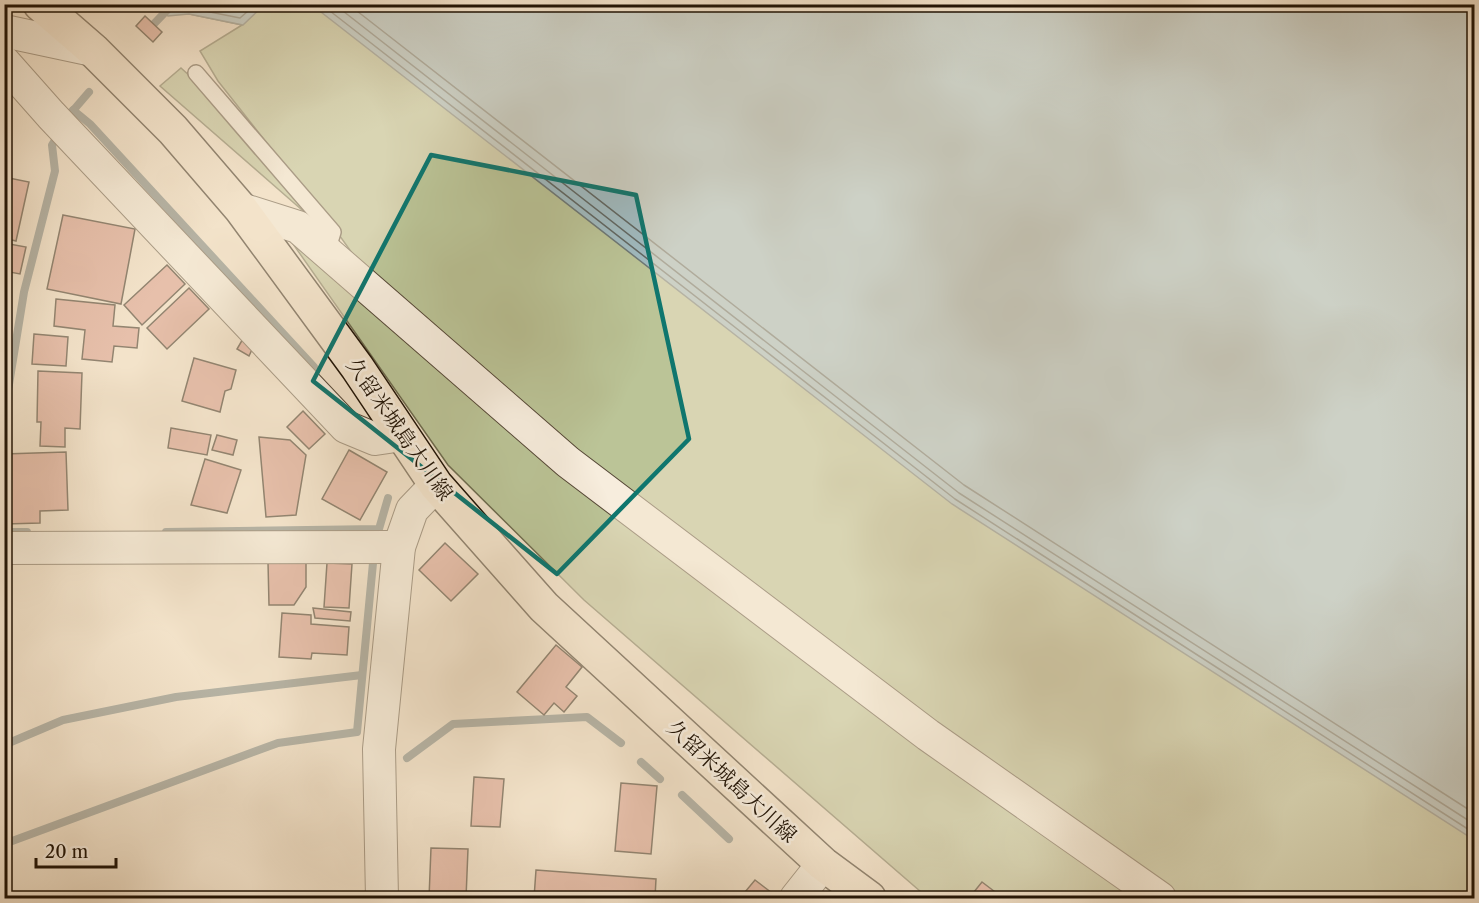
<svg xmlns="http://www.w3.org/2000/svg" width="1479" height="903" font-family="'Libre Caslon Text','Noto Serif JP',serif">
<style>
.green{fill:#bbc497;stroke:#6e6c4e;stroke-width:1.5}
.water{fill:#a0bbc1;stroke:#6d7876;stroke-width:1.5}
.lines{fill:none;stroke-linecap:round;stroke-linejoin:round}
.shore{stroke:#606763;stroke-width:1.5}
.stream{stroke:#6d7876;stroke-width:8}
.building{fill:#da9685;stroke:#201305;stroke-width:1.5}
.lane-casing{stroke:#554736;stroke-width:18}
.street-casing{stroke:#554736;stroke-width:34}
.primary-casing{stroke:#201305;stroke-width:36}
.lane{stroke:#f7eddd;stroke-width:15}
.street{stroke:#f7eddd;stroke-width:32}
.primary{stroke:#f3e3cb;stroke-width:33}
.marked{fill:none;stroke:#0f766e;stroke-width:4.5;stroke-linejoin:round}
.labels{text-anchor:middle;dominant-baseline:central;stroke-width:5;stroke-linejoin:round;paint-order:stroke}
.street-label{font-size:21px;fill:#201305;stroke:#f7eddd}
</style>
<rect width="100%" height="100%" fill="#f3e3cb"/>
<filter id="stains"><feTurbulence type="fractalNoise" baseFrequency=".00333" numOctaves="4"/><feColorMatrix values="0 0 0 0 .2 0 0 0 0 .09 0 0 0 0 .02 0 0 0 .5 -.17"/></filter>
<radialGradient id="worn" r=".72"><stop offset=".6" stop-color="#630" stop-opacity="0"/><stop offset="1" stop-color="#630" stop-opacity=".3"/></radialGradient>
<g class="green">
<path d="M195 4 432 5 1474 741V898H1166L569 458 367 274 337 232 218 81 200 51 242 25 189 14Z"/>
<path d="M181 68 213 97 310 217 160 86Z"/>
<path d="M291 241 1150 898H928L584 600 448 465Z"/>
</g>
<g class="water">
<path d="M156 5H264L243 25 189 14 168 16Z"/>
<path d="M312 5H1474V840L952 504Z"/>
</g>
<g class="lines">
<g class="shore">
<path d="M165 4 170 9 190 8 240 18 256 4"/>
<path d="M321 4 955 499 1474 833"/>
<path d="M334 4 959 493 1474 824"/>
<path d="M348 4 964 485 1474 813"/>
</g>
<g class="stream">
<path d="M149 29 173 4"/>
<path d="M73 110 90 124 314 367"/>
<path d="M71 113 89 92"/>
<path d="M4 415 24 292 55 171 52 145 60 132"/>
<path d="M4 532H27"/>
<path d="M166 532 379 529 388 498"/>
<path d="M4 745 63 720 176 697 362 675"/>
<path d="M407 758 453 724 587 717 621 743"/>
<path d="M641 762 660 779"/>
<path d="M682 795 729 839"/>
<path d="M4 844 278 743 357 732 373 563"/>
</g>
</g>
<g class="building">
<path d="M145 16 162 32 153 42 136 26Z"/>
<path d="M4 177 29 182 16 241 4 238Z"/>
<path d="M63 215 135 229 121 304 47 289Z"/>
<path d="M4 243 26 247 20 274 4 271Z"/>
<path d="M167 265 185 284 142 325 124 305Z"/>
<path d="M189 288 209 309 167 349 147 328Z"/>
<path d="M56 299 115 305 113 326 139 328 137 348 114 346 112 362 82 359 85 330 54 326Z"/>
<path d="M34 334 68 337 66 366 32 364Z"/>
<path d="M244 337 255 343 249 356 237 349Z"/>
<path d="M194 358 236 370 231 389 225 391 220 412 182 401Z"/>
<path d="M38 371 82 373 80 429 65 428V447L40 446 41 422H37Z"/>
<path d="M303 411 325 434 309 449 287 427Z"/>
<path d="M171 428 211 435 207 455 168 448Z"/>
<path d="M217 435 237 440 233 455 212 450Z"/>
<path d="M259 437 290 440 306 455 296 515 266 517Z"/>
<path d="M349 450 387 472 360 520 322 499Z"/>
<path d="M66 452 68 510 40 511V523L5 524 4 454Z"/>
<path d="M205 459 241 470 227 513 191 505Z"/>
<path d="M445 543 478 574 451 601 419 570Z"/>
<path d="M268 562H306V587L294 605H269Z"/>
<path d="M327 563 352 564 349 608 324 607Z"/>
<path d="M313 608 351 612 350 621 315 618Z"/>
<path d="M282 613 311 615V624L349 627 347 655 312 653 311 659 279 657Z"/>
<path d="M556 645 582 667 566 687 577 696 564 712 554 703 544 715 517 692Z"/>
<path d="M474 777 504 779 500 827 471 826Z"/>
<path d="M621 783 657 786 651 854 615 851Z"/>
<path d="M431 848 468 849 466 898H429Z"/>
<path d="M536 870 656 879 655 898H534Z"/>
<path d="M755 880 776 896 774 898H740Z"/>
<path d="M982 882 1003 898H969Z"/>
</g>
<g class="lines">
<defs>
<path id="lane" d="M196 73 333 232 327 252"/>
<g id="street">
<path d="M4 31 93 50"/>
<path d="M4 62 51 115 346 427 375 439 402 435"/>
<path d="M241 209 298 227 568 462 928 735 1160 898"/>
<path d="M4 548 399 547"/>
<path d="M382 898 379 749 399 547 412 510 436 485"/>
<path d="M796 898 823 864"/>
</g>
<path id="primary" d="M40 4 93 50 173 130 241 209 357 367 436 485 544 607 823 864 869 898"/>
</defs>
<use href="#lane" class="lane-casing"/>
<use href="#street" class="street-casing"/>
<use href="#primary" class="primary-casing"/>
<use href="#lane" class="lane"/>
<use href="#street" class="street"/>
<use href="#primary" class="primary"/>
</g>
<path d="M0 0H1479V903H0ZM431 155 636 195 689 439 557 574 313 381Z" fill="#f3e3cb" fill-opacity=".55" fill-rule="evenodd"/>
<path class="marked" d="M431 155 636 195 689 439 557 574 313 381Z"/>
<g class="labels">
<g class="street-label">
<text transform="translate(400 429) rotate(55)">久留米城島大川線</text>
<text transform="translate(732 781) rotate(43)">久留米城島大川線</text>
</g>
</g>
<rect width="1479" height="903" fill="none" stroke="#f3e3cb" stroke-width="24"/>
<rect x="6" y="6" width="1467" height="891" fill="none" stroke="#201305" stroke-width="3"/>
<rect x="12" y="12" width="1455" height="879" fill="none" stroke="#201305" stroke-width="1.5"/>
<path d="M36 858v9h80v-9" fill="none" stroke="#201305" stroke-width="3"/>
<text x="45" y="858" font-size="18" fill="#201305" stroke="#f7eddd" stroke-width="4.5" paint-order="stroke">20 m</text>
<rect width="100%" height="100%" filter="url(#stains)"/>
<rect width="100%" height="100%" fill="url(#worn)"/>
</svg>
